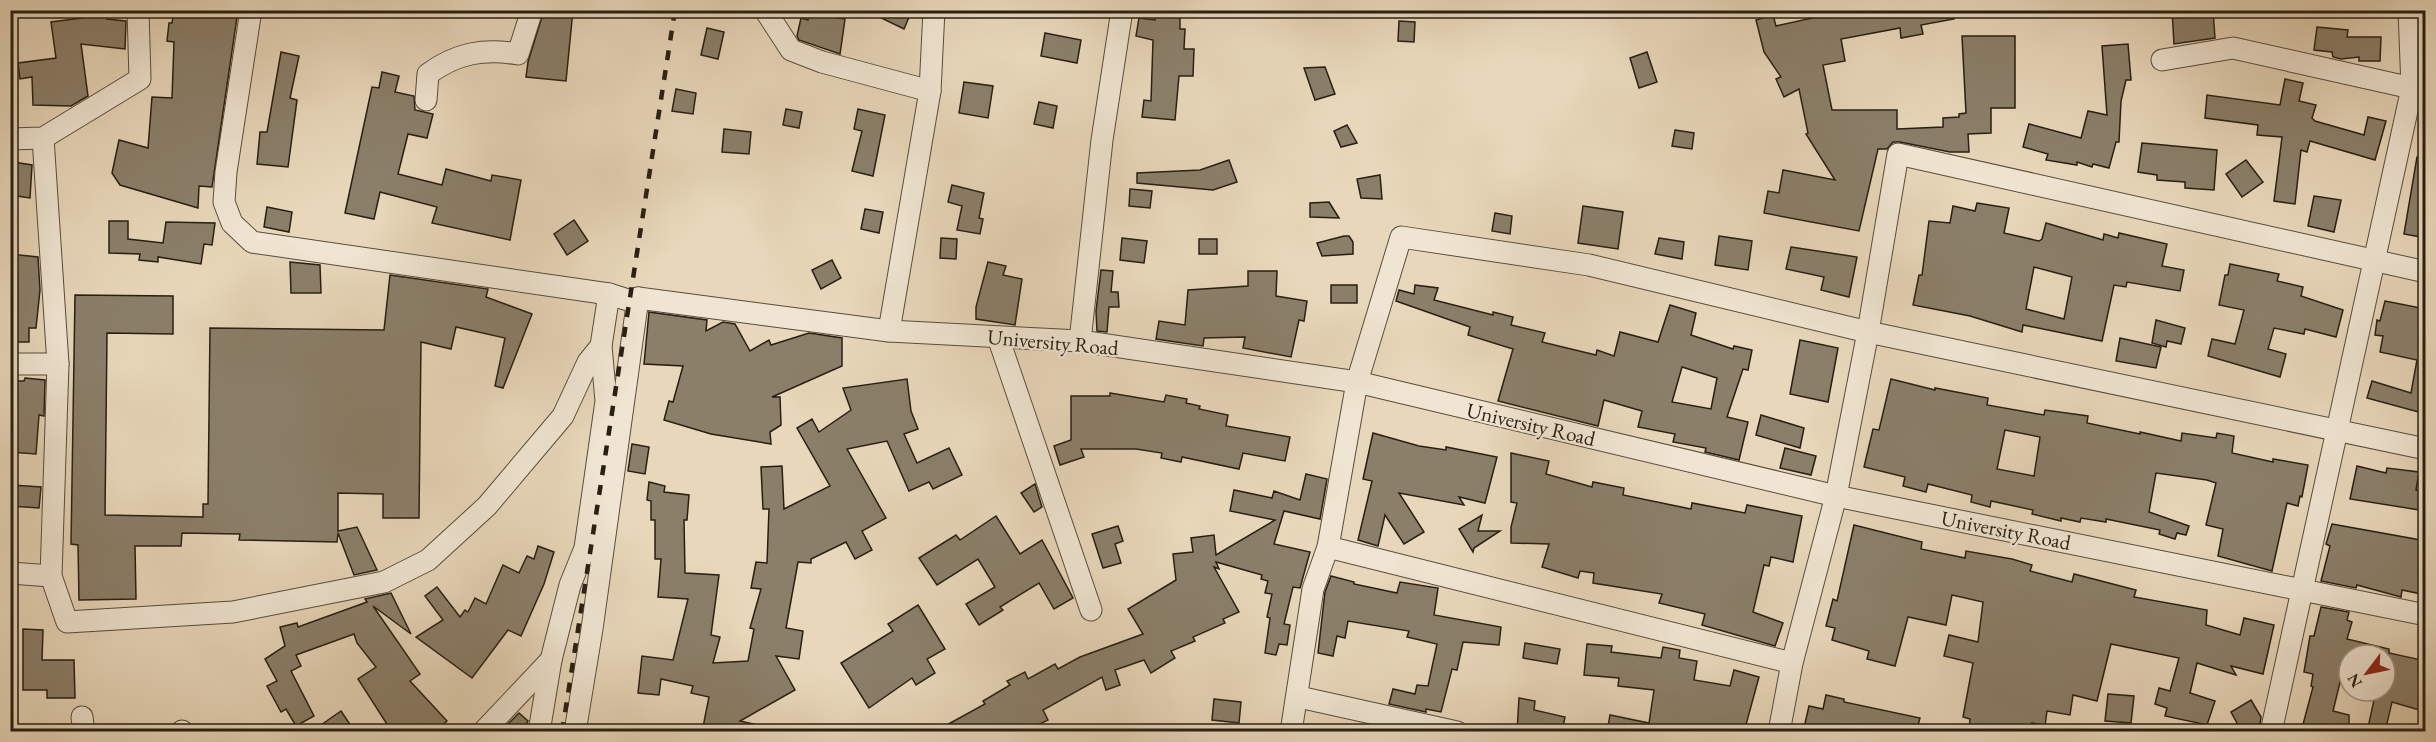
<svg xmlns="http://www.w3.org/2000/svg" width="2436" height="742" font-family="'EB Garamond',serif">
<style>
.building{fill:#8b7f6a;stroke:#271f13;stroke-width:1.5;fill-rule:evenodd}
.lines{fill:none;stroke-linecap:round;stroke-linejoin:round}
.minor-casing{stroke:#574d3d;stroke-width:23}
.minor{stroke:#f0e5d2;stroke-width:21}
.rail{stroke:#271f13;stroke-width:4.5;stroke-dasharray:10 10;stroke-linecap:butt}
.labels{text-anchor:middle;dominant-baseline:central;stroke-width:4.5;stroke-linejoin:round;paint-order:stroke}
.street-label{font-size:21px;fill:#271f13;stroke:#f0e5d2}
</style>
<rect width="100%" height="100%" fill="#e8d7ba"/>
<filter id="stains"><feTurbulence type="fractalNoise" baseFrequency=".00333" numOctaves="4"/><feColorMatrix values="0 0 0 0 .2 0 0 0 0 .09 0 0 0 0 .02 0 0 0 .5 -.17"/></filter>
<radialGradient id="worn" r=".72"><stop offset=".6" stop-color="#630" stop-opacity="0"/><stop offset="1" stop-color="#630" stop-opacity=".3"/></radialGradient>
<g class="building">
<path d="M84 10H109L107 19 126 21 125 49 81 44 88 96 71 106 33 105 32 77 20 79 18 63 56 58 51 22 82 18Z"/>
<path d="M174 10H238L212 187 199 186 198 208 120 185 112 173 119 140 148 148 152 97 172 98 174 42 167 41 169 23H172Z"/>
<path d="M544 10H573L566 81 526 77 528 62Z"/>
<path d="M865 10H912L904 29Z"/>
<path d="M1155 10H1180V29H1185L1184 49H1194L1193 76H1179L1175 120 1142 117 1144 100 1151 101 1153 40 1136 36 1139 18 1155 20Z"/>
<path d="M1849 10H1953L1954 19 1921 25 1923 34 1901 38 1900 28 1841 39 1845 61 1823 65 1832 110H1897V129L1943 127V118L1959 117V114L1966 113 1962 36H2015V108H1991V133L1968 134 1969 152H1950L1900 142H1893L1887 149H1878L1859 231 1764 213 1768 191 1779 193 1783 170 1835 180 1806 134 1808 133 1799 89 1784 97 1776 79 1781 77 1764 52 1756 20 1773 15 1776 26Z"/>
<path d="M2172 10H2213L2215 38 2174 44Z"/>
<path d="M809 13 845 19 840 54 799 40 797 36 801 18 808 20Z"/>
<path d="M1399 21 1415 22 1414 42 1398 41Z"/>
<path d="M2317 27 2348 30 2347 37H2381L2380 61H2359V57L2341 59 2333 57 2332 52 2314 50Z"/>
<path d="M707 28 724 32 718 59 701 55Z"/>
<path d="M1045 33 1081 40 1077 63 1041 56Z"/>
<path d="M2128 44 2131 80H2126L2121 101 2119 142H2116L2109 168 2093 164 2092 167 2077 162V165L2046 160 2048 154 2023 147 2029 124 2081 138 2088 111 2107 115 2102 46Z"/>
<path d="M281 52 299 56 290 98 297 100 288 167 257 164 260 132H267Z"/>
<path d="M1647 52 1657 82 1639 88 1630 58Z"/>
<path d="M1325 67 1335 94 1315 100 1304 68Z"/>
<path d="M382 72 399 76 395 92 414 96 415 110 433 114 427 138 408 134 398 174 442 185 446 169 491 181 492 175 521 180 510 240 432 223 437 207 380 192 374 219 345 213 372 87 379 88Z"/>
<path d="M2285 79 2303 83 2299 101 2316 105 2312 118 2315 121 2364 135 2368 117 2386 121 2375 160 2310 141 2307 152 2301 150 2295 204 2274 201 2282 137 2257 135 2258 125 2205 118 2207 95 2280 105Z"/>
<path d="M964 82 993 86 988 118 959 113Z"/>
<path d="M676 89 696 93 693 114 672 111Z"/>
<path d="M1039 102 1057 106 1053 128 1034 124Z"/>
<path d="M786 109 802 112 799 128 783 125Z"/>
<path d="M858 109 885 115 873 176 852 171 862 131 854 129Z"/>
<path d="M1347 125 1357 143 1341 147 1334 131Z"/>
<path d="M724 129 751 132 749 154 722 152Z"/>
<path d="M1675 130 1694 133 1692 149 1672 146Z"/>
<path d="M2142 143 2217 150 2214 190 2185 188V182L2157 180V175L2138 172Z"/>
<path d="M2417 157H2426V238L2404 234Z"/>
<path d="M1229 160 1237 182 1213 190 1137 183V173L1200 170Z"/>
<path d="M2246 160 2263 182 2242 197 2226 174Z"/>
<path d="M13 162 32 165 30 198 10 195Z"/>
<path d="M1380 175 1382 199 1361 198 1357 179Z"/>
<path d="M952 185 984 193 979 218 983 219 980 234 957 230 962 206 948 202Z"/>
<path d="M1130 189 1152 191 1150 208 1129 206Z"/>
<path d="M2314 196 2341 200 2334 232 2308 226Z"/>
<path d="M1329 202 1339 218 1310 217V203Z"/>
<path d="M1977 203 2009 208 2004 233 2039 241 2042 239 2046 223 2103 240 2104 234 2118 238 2119 233 2167 244 2162 266 2184 270 2180 291 2127 282 2126 287 2114 285 2102 341 2023 325 2022 332 1970 316 1913 305 1919 275H1922L1929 221 1950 223 1953 206 1975 211ZM2034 267 2072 277 2064 319 2026 309Z"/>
<path d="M1583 206 1623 212 1618 249 1578 243Z"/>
<path d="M267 207 292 212 289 232 264 227Z"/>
<path d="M865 209 883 212 879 233 861 229Z"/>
<path d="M1495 213 1512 216 1510 234 1492 231Z"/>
<path d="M574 220 588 241 567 255 554 234Z"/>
<path d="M109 221H128V239L163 243 166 222 215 223 212 245 204 244 201 264 158 257V262L139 260 140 254 109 253Z"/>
<path d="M1344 236H1349L1353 242V254L1322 256 1317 243Z"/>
<path d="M1719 236 1752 241 1748 270 1715 265Z"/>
<path d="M941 238 957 239 956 259 940 258Z"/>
<path d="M1122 238 1147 241 1144 263 1120 260Z"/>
<path d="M1659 238 1684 242 1682 259 1655 254Z"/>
<rect x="1199" y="239" width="18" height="15"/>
<path d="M1791 247 1857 257 1849 297 1821 290 1824 277 1786 269Z"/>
<path d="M10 254 38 257 40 290 36 328H29V342H10Z"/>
<path d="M832 260 841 278 821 289 812 270Z"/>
<path d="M290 262 320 265 321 293H291Z"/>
<path d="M988 262 1006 266 1003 275 1022 279 1015 325 976 319V307Z"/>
<path d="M2230 264 2279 274 2277 281 2303 287 2301 296 2343 310 2336 337 2305 329 2304 334 2274 328 2268 349 2286 354 2280 377 2208 356 2212 339 2235 344 2244 310 2219 305 2225 275H2228Z"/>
<path d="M1101 270 1113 271 1111 292H1118L1119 307H1109L1107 332 1097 331 1096 311Z"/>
<path d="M1248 271H1277L1276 296 1307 301 1304 321 1299 320 1291 357 1243 348 1245 337 1204 338 1203 346 1156 339 1159 321 1185 325 1188 290 1248 286Z"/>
<path d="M390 275 488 289 486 297 532 314 503 388 495 386 505 338 456 327 451 349 421 342 419 518H383V494L338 493V531L357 527 377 570 354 575 338 533 337 542 239 540 240 534 182 533 181 546H135L136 599 79 600 78 545 71 544 75 295 173 296V334L107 333 105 515 203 517V504H208L210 328 384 330Z"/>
<rect x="1331" y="285" width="26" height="18"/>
<path d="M1415 285 1438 288 1434 300 1493 315V312L1513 317 1511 325 1545 333 1542 342 1596 355 1597 350 1614 356 1620 332 1658 342 1670 305 1696 313 1691 335 1733 349 1734 346 1752 350 1748 370 1743 369 1727 417 1748 422 1739 460 1705 452 1706 448 1673 442 1675 434 1638 427 1642 411 1604 400 1598 426 1498 401 1513 349 1468 335 1470 327 1396 301 1399 290 1414 294ZM1682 367 1717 378 1711 409 1672 402Z"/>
<path d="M2385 301 2426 309V414L2367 398 2372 381 2411 393 2417 360 2380 352 2383 336 2375 335 2377 320 2380 321Z"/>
<path d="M649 312 707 320 706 331 723 322 735 324 750 351 769 340 771 345 809 333 842 338V366L772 397H780L781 425 770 432 771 444 711 434 664 420 669 401 673 402 683 366 644 364Z"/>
<path d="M2156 320 2185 328 2181 344 2167 341 2166 347 2152 343Z"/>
<path d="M2120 338 2161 347 2156 368 2116 361Z"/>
<path d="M1800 340 1838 348 1828 402 1790 394Z"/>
<path d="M25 378 45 380 44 416 39 415 36 454 10 452V381H24Z"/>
<path d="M907 379 911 411 918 429 904 434 917 463 949 448 962 475 933 489 929 482 909 491 887 441 847 449 886 518 862 531 872 550 855 559 846 542 811 559V563L798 562 786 628 803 631 799 659 776 656 795 690 740 721 758 725 757 732H702L709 697 691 693 693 686 661 679 659 695 638 693 642 656 673 660 688 599 658 597 661 559H655V520H651V501L647 500 649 482 665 486 664 492 689 495 687 520H684L685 573 719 575 711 635 720 637 713 663 748 661 754 629 750 628 761 589 751 588 756 562 767 563 769 509H763L761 467 782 466 784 509 830 486 797 428 812 419 819 432 851 410 843 388Z"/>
<path d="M1891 379 1935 390V388L1988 398 1987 405 2044 415 2045 410 2088 416 2087 423 2140 434V432L2181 441 2182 433 2216 438 2217 433 2234 436 2232 453 2273 462V459L2308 465 2302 497 2300 496 2298 506 2287 503 2272 571 2218 556 2223 529 2206 525 2216 483 2207 480 2156 473 2149 512 2189 526 2186 535 2177 533 2175 539 2159 534 2160 530 2106 519V522L2081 518 2080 522 2061 518V521L2032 514 2033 510 1991 501 1990 507 1971 502 1972 495 1928 484 1926 492 1903 486 1905 477 1864 467 1873 429 1879 430ZM2005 430 2040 437 2034 476 1997 469Z"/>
<path d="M1110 393 1164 402 1166 395 1187 399 1186 403 1200 406 1199 409 1228 415 1226 426 1290 437 1285 461 1243 453 1239 469 1182 457 1181 462 1161 458 1162 453 1136 449H1081L1084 457 1060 465 1054 446 1071 440V396H1110Z"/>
<path d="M1761 415 1804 428 1800 448 1756 435Z"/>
<path d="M1373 433 1419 446 1446 450V447L1497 457 1485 503 1459 497 1464 505 1399 493 1424 532 1404 544 1385 515 1378 546 1358 540 1372 481 1363 479Z"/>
<path d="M632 444 649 447 645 474 628 471Z"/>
<path d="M1785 448 1816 456 1811 475 1780 468Z"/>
<path d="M1511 453 1549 461 1546 474 1592 487 1593 482 1624 488 1623 495 1691 509 1692 503 1745 513 1747 505 1802 516 1793 562 1771 557 1769 566 1764 565 1753 612 1783 623 1775 646 1702 625 1705 614 1659 603 1662 594 1593 583 1594 573 1580 571 1578 578 1542 567 1549 544 1511 543V527L1517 503 1511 502Z"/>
<path d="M2357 466 2386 473 2387 468 2419 472 2416 490 2426 491V511L2350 499Z"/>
<path d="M1306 474 1327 479 1320 519 1284 511 1274 544 1310 552 1300 588 1293 587 1284 624 1290 625 1287 645 1279 644 1276 655 1265 653 1270 618 1267 617 1272 594 1265 593 1268 581 1261 579 1262 575 1216 562 1219 569 1214 567 1239 612 1223 619 1225 623 1193 637 1195 641 1171 651 1175 658 1151 673 1144 660 1115 670 1120 685 1106 690 1102 677 1043 710 1048 720 1024 732H934L985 704 983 701 1010 685 1007 681 1025 672 1028 679 1055 664 1058 669 1080 657 1143 634 1128 609 1176 580 1173 554 1193 552 1191 538 1214 535 1216 555 1275 520 1230 511 1234 490 1272 498 1274 491 1300 500Z"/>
<path d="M1035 484 1042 507 1034 512 1021 493Z"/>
<path d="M12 485 41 487 39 508 11 506Z"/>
<path d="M1482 515 1478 531H1500L1474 548 1473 552 1459 529Z"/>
<path d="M996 516 1020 554 1042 540 1073 598 1054 609 1039 583 1000 607 1003 610 979 625 966 604 995 587 978 559 937 585 919 558 956 535 960 540Z"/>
<path d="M2332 524 2426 541V595L2402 590 2401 597 2357 585 2356 588 2321 581 2330 546 2326 544Z"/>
<path d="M1854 525 1922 542 1921 549 1965 558 1966 551 2012 559 2032 565 2030 571 2072 582 2074 574 2136 590 2134 597 2207 610 2206 625 2240 635 2244 618 2274 625 2263 674 2231 666 2236 675 2197 663 2190 693 2215 701 2207 725 2165 716 2167 708 2155 704 2159 688 2170 691 2179 658 2111 644 2097 701 2073 695 2070 715 2047 711 2045 726 2032 723 2031 732H1969L1970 719 1963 717 1973 663 1944 656 1949 635 1978 642 1983 602 1952 595 1946 625 1908 617 1895 666 1867 659 1869 651 1832 640 1835 628 1826 626 1833 599 1837 601Z"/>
<path d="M1118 526 1123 541 1115 544 1121 563 1103 568 1092 534Z"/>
<path d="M538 546 554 552 544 584 521 636 508 630 472 678 416 637 443 620 425 596 437 587 460 617 465 610 468 612 475 598 486 604 503 565 519 573 527 556 534 559Z"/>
<path d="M1331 576 1354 582V584L1397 593 1400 582 1438 588 1434 615 1501 627 1499 645 1463 642 1457 670 1452 669 1441 712 1426 709V712L1389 704 1393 689 1415 694 1417 685 1428 686 1437 644 1407 637 1409 631 1348 621 1345 638 1337 636 1333 656 1318 653 1325 592Z"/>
<path d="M391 593 411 634 373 606 420 674 410 681 447 721 435 732H392L358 679 376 667 357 643 354 634 296 655 301 666 291 671 314 716 296 726 286 709 281 712 267 686 277 681 265 659 285 646 280 627 297 623 298 627 367 602 365 599Z"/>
<path d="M918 605 945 649 927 659 935 673 916 685 912 678 869 708 841 663 893 631 888 624Z"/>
<path d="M2321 607 2349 612 2347 620 2352 622 2347 639 2389 649V653L2426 661V712L2392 702 2385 732H2367L2376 691H2385V655H2349V663L2345 662 2333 711 2349 715V732H2301L2313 687 2311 686 2313 674 2304 672 2310 636H2314Z"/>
<path d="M23 629 43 630 42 660H74L75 698H47V690H23Z"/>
<path d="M1525 643 1560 649 1557 664 1523 658Z"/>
<path d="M1587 644 1612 646 1611 652 1661 658 1663 647 1680 650 1679 658 1697 661 1694 680 1730 686 1734 670 1759 677 1744 732H1607L1610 715 1649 723 1654 690 1618 686 1619 678 1584 675Z"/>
<path d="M2108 694 2134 696 2131 723 2105 721Z"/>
<path d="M1826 695 1844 699V702L1920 718 1916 732H1803L1809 706 1823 709Z"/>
<path d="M1519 698 1535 701 1534 710 1565 717 1562 732H1517Z"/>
<path d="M1214 699 1241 702 1239 723 1212 720Z"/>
<path d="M2251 700 2261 717 2260 724 2242 732 2231 712Z"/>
<path d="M341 711 355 732H311Z"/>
<path d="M519 713 528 721 522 732H517L508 724Z"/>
</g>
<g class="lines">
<defs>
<g id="minor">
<path d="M251 10 226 172 224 202 232 223 252 242 609 294 628 300 638 298 889 331 1080 341 1357 382 1836 496 2426 615"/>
<path d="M765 10 791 50 822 62 930 91"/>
<path d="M2162 60 2233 48 2425 91"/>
<path d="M426 100 428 74C457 53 484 48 518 54L532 10"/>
<path d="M43 138 58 364 51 576 67 622 233 612 384 582 428 560 487 506 563 416 588 362 601 346"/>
<path d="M10 139 43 138 140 79 138 10"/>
<path d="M889 331 930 91 934 10"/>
<path d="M998 337 1091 610"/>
<path d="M1080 341 1102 140 1122 10"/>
<path d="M10 364H58"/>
<path d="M1328 547 1792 663"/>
<path d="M10 573 51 576"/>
<path d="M1299 697 1457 732"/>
<path d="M82 717 84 732"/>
<path d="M182 731 183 732"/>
<path d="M483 732 551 660 570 585 585 548 606 401 601 346 609 294"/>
<path d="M539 732 551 660"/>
<path d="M575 732 592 629 638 298"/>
<path d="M1291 732 1313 589 1328 547 1357 382 1401 237 1589 265 1868 332 2426 449"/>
<path d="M1779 732 1792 663 1836 496 1868 332 1898 154 2426 272"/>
<path d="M2271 732 2412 88 2409 10"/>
</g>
</defs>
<use href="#minor" class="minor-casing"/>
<use href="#minor" class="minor"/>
<path class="rail" d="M562 732 675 10"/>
</g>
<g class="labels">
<g class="street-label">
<text transform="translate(1053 342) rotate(5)">University Road</text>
<text transform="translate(1531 424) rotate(13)">University Road</text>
<text transform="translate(2006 530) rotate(11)">University Road</text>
</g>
</g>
<rect width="2436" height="742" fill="none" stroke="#e8d7ba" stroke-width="36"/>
<rect x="12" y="12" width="2412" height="718" fill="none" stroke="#271f13" stroke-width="3"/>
<rect x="18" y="18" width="2400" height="706" fill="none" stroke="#271f13" stroke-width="1.5"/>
<g transform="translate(2367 673) rotate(238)"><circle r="28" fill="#f0e5d2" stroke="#a09686" stroke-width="1.5"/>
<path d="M0-4.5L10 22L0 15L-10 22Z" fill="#8f2418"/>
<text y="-9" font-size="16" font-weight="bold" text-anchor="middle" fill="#271f13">N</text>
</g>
<rect width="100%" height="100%" filter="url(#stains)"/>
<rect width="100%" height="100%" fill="url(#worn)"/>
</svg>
